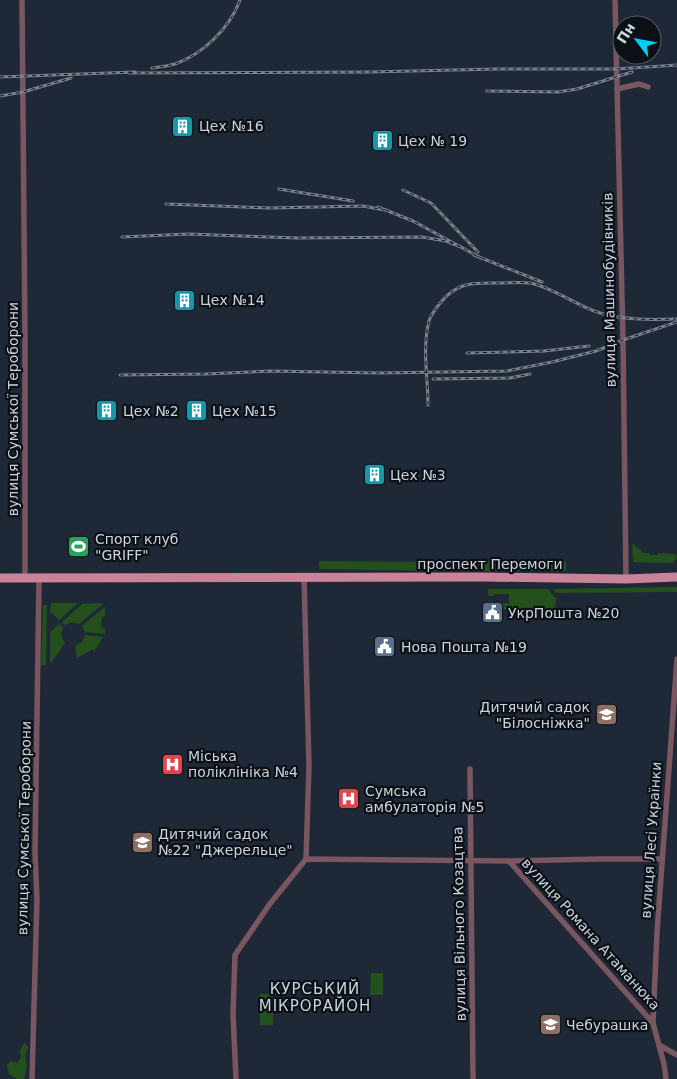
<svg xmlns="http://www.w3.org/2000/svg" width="677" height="1079" font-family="'DejaVu Sans',sans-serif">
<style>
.green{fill:#24511b}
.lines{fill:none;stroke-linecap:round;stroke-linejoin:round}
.minor{stroke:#795660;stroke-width:5.5}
.primary{stroke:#c98398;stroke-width:9}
.rail-casing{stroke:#79818d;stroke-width:3}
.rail{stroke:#0c1017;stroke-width:1;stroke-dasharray:4;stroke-linecap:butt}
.labels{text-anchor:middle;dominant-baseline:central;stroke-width:4.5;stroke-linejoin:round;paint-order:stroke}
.poi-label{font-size:14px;fill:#ccd3dc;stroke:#0c1017;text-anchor:start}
.street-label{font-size:14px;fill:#ccd3dc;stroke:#0c1017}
.neighbourhood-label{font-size:15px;letter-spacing:1px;fill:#ccd3dc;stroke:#0c1017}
</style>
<rect width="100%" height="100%" fill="#1e2836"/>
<g class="green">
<path d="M632 543 644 553H650V555H658V553L674 554 677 556 673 563 633 562Z"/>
<path d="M319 561 447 562 446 567 440 571 319 569Z"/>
<path d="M455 561 497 562V571H461L457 569Z"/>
<rect x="503" y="562" width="63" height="9"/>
<path d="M677 587V592L556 593 553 589Z"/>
<path d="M488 589H548L556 599 555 609 488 610V601H493L494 604 509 603V594H494L493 596H488Z"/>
<path d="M51 603H78L59 620 50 611Z"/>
<path d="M104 603 79 624 71 622 65 625 62 622 82 604Z"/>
<path d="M43 605H47L46 665H41Z"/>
<path d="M105 607V616L102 617 101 627 105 629V634L85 632 82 626Z"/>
<path d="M59 624 63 628 61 635 65 643 50 664V632Z"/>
<path d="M85 635 103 637 94 652 93 649 77 658 75 646 82 642Z"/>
<path d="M371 973H383V995H370Z"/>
<rect x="260" y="994" width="13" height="31"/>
<path d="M24 1043 27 1045 28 1048 25 1056 27 1065 24 1079H17L9 1074 7 1065 11 1061 17 1063 21 1058 20 1050Z"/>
</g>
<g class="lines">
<g class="minor">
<path d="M22 0 25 336V578"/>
<path d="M615 0 623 340 626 579"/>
<path d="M617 89 639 84 648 87"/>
<path d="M304 577 309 766 306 859"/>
<path d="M470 769 473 1079"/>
<path d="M509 861 598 859H662"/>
<path d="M653 1023 657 932 677 659"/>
<path d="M659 1045 677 1055"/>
<path d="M32 1079 37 899 35 853 39 578"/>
<path d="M236 1079 233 1014 235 955 269 905 306 859 509 861 653 1023 664 1064 666 1079"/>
</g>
<path class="primary" d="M0 578 483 577 626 579 677 577"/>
<defs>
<g id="rail">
<path d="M152 68C159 67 168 66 175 64 203 54 230 28 240 0"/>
<path d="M129 73 370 72 496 69H617L677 65"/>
<path d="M0 77 135 72"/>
<path d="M487 91 558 92 577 89 632 72"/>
<path d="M0 96 23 92 71 78"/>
<path d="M279 189 353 201"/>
<path d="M403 190 431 203 478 252"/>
<path d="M166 204 270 208 363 206 385 210"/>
<path d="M378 207 413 221 481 258"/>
<path d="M122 237 188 234 297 238 422 237 446 241 461 247"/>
<path d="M474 255 542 282"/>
<path d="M467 353 544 351 589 346"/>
<path d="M120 375 206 374 270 371 379 373 507 371 552 362 596 351 623 340 677 322"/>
<path d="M433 379 510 378 530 374"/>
<path d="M428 405C428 378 422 348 429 321 431 314 436 308 441 302 458 281 475 283 499 283 509 283 520 282 530 283 555 288 576 306 600 313 625 320 650 320 676 319"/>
</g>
</defs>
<use href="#rail" class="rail-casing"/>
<use href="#rail" class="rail"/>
</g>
<defs>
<symbol id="building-square" viewBox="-11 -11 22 22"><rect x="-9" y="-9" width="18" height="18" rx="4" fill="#0f9aa8" stroke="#0c1017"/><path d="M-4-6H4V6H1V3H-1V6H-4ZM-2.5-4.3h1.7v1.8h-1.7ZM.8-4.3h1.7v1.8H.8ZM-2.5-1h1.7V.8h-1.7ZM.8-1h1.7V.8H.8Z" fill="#fff"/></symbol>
<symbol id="stadium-square" viewBox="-11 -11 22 22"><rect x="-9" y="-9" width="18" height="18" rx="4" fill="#2e9e5b" stroke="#0c1017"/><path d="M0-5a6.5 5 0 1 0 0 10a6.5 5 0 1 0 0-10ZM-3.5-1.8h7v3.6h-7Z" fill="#fff"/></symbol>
<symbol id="civic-square" viewBox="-11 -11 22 22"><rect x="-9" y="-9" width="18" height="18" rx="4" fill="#5c6f8a" stroke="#0c1017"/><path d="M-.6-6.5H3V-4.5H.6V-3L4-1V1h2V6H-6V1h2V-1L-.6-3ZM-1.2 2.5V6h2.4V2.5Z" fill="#fff"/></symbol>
<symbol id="school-square" viewBox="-11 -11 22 22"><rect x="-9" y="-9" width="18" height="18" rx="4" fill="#8d6e63" stroke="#0c1017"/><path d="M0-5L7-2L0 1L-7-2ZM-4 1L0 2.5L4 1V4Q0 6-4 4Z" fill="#fff"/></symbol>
<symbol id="hospital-square" viewBox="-11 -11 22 22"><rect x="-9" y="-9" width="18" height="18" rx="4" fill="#e0444e" stroke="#0c1017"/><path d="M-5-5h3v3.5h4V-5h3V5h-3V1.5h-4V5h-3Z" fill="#fff"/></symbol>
</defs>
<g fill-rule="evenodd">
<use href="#building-square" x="170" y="114" width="25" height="25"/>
<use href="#building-square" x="370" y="128" width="25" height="25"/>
<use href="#building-square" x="172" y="288" width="25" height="25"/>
<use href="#building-square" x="94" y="398" width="25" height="25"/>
<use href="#building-square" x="184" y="398" width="25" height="25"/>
<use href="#building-square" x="362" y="462" width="25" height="25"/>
<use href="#stadium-square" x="66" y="534" width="25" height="25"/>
<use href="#civic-square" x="480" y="600" width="25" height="25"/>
<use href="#civic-square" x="372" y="634" width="25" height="25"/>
<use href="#school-square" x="594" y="702" width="25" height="25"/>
<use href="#hospital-square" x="160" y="752" width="25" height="25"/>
<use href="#hospital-square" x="336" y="786" width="25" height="25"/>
<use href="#school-square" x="130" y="830" width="25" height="25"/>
<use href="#school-square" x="538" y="1012" width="25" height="25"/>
</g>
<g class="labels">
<g class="poi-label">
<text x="199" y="126">Цех №16</text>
<text x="398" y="141">Цех № 19</text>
<text x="200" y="300">Цех №14</text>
<text x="123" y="411">Цех №2</text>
<text x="212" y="411">Цех №15</text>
<text x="390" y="475">Цех №3</text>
<text x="95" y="539">Спорт клуб<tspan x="95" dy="16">"GRIFF"</tspan></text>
<text x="508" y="613">УкрПошта №20</text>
<text x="401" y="647">Нова Пошта №19</text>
<text x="590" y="707" text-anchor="end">Дитячий садок<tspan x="590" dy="16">"Білосніжка"</tspan></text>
<text x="188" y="756">Міська<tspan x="188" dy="16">поліклініка №4</tspan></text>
<text x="365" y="791">Сумська<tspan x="365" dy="16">амбулаторія №5</tspan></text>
<text x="158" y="834">Дитячий садок<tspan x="158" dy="16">№22 "Джерельце"</tspan></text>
<text x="566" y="1025">Чебурашка</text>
</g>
<g class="street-label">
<text transform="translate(609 290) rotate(-91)">вулиця Машинобудівників</text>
<text transform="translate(13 409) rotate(-90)">вулиця Сумської Тероборони</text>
<text x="490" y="564">проспект Перемоги</text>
<text transform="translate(24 828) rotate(-89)">вулиця Сумської Тероборони</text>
<text transform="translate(651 840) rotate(-86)">вулиця Лесі Українки</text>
<text transform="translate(459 924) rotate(-91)">вулиця Вільного Козацтва</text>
<text transform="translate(591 934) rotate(48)">вулиця Романа Атаманюка</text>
</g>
<g class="neighbourhood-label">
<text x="315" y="989">КУРСЬКИЙ<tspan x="315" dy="17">МІКРОРАЙОН</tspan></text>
</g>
</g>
<g transform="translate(637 40) rotate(302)"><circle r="24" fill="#0c1017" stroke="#595e66"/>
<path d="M0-4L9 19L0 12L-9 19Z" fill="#03cbf9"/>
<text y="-8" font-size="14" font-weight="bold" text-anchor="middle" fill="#ccd3dc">Пн</text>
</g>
</svg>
